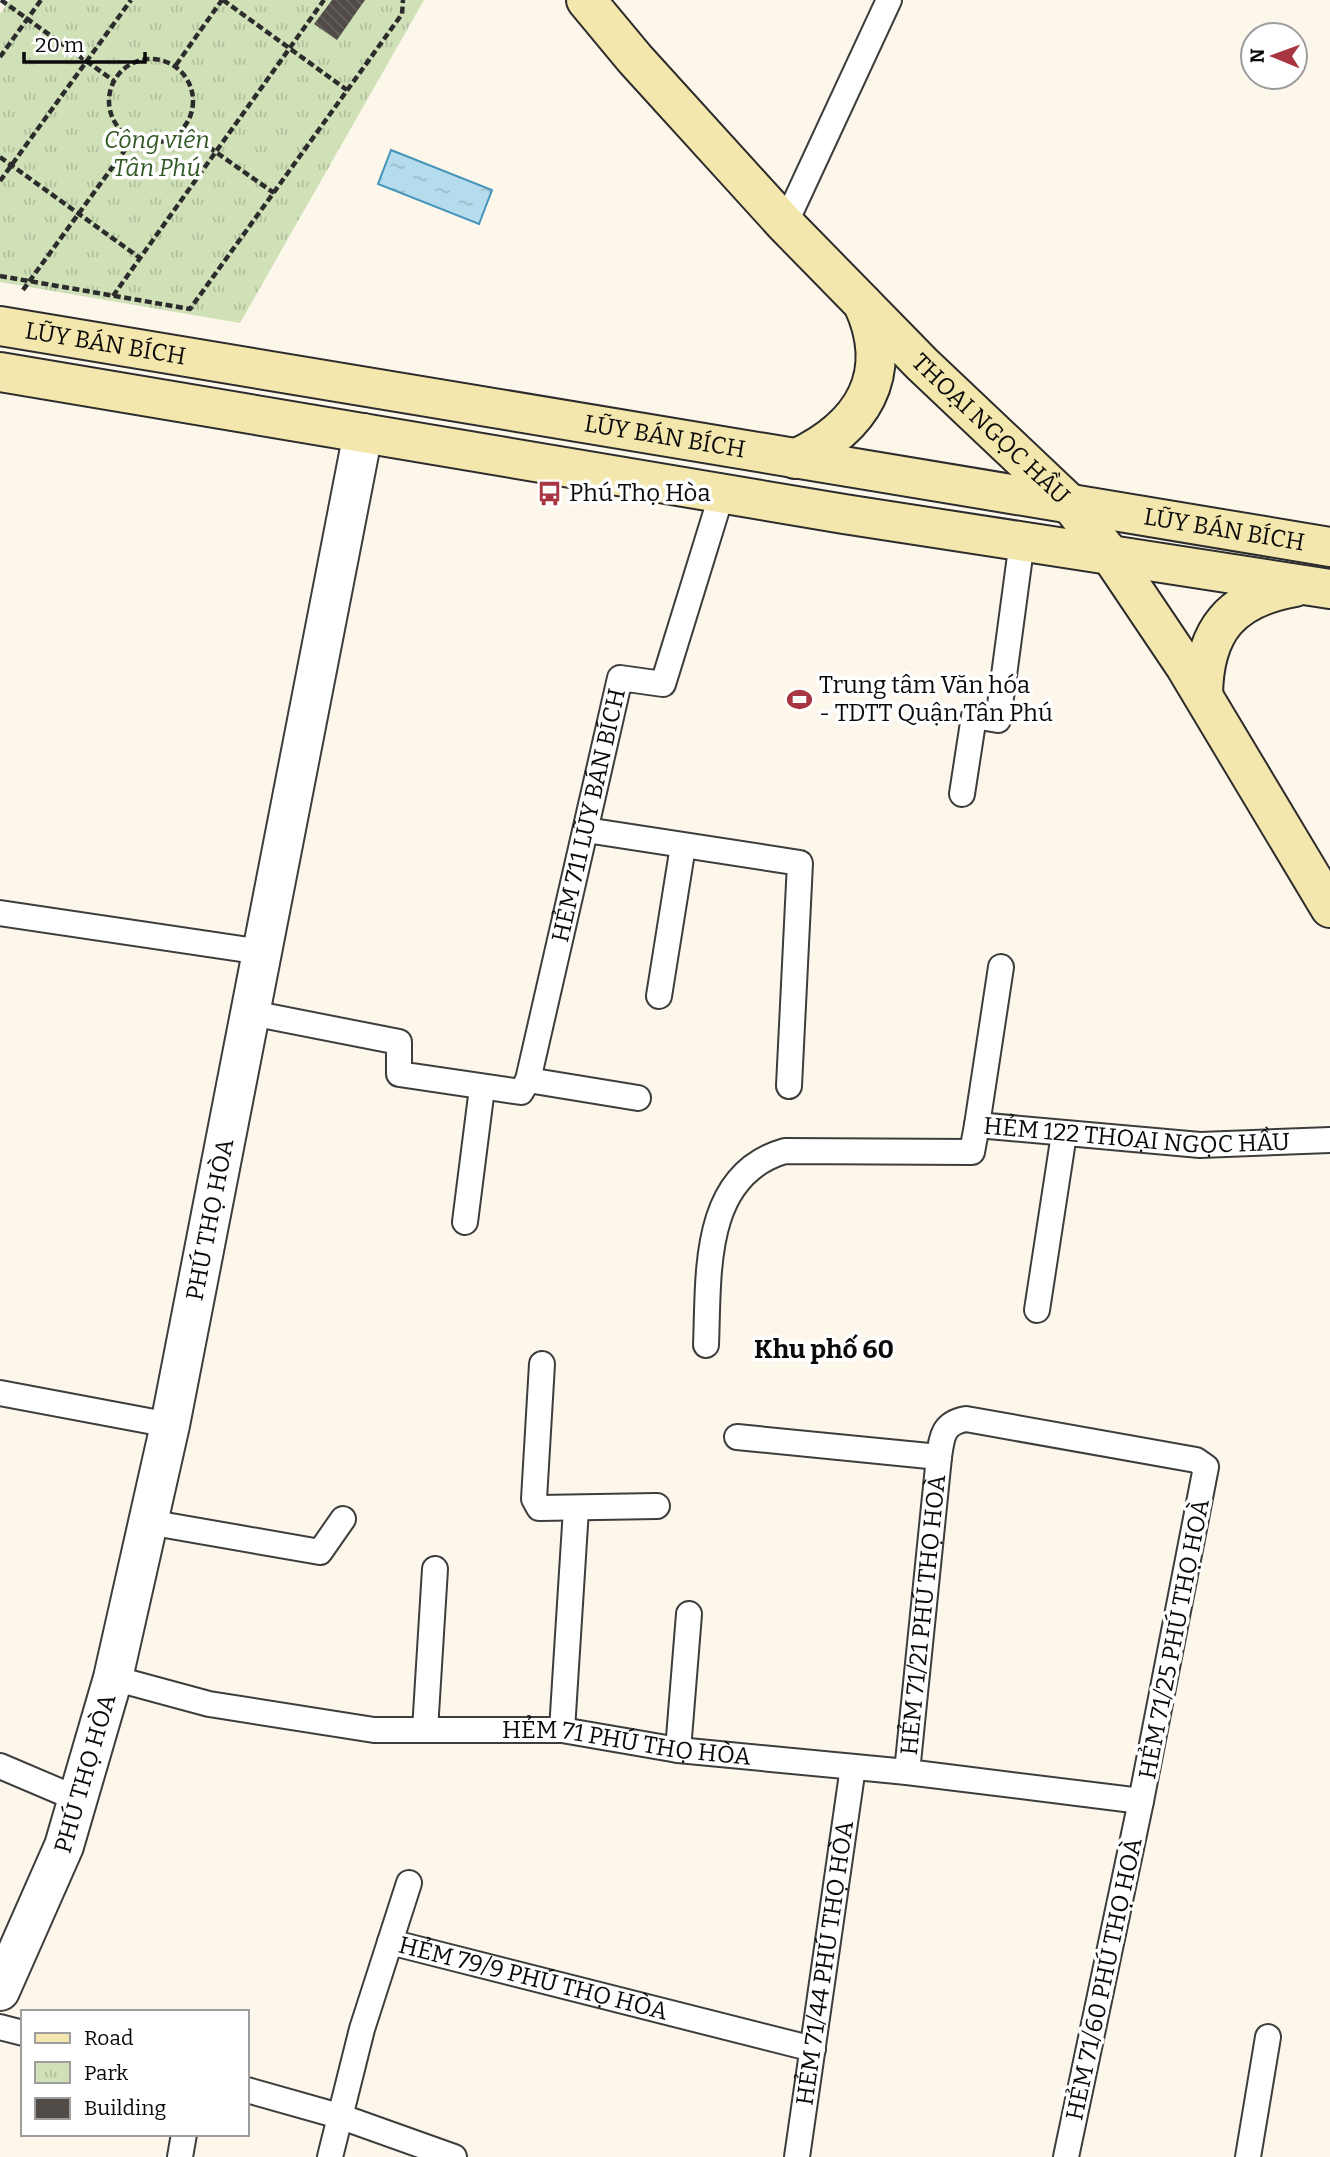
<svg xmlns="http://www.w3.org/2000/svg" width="1330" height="2157" font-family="Bitter,serif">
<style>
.park{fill:url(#park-tufts)}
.water{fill:url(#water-ripples);stroke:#4594ba;stroke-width:2}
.building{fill:url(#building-back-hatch)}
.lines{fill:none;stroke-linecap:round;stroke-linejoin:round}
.service-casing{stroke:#3d3d3d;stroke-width:28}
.tertiary-casing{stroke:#3d3d3d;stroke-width:42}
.secondary-casing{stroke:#2c2c2c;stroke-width:42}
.path{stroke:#2c2c2c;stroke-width:4.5;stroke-dasharray:7 3.5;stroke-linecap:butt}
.service{stroke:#fff;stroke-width:24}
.tertiary{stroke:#fff;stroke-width:38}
.secondary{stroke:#f4e7ad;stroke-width:38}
.labels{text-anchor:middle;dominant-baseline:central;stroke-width:7;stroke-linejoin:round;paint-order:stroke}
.park-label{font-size:24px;font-style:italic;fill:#325824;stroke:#fff}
.street-label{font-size:24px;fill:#0a0a0a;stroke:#fff}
.poi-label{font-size:24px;fill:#0a0a0a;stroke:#fff;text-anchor:start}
.neighbourhood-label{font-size:26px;font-weight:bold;fill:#0a0a0a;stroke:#fff}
</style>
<defs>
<pattern id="park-tufts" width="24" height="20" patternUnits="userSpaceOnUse" patternTransform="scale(1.75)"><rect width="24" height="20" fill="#d0e1b8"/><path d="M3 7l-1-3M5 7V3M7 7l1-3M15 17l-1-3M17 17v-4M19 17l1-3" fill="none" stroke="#b1c09d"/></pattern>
<pattern id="water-ripples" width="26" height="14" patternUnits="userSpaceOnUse" patternTransform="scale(1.75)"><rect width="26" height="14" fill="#b5dced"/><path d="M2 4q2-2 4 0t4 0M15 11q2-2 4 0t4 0" fill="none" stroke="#9abbca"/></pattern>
<pattern id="building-back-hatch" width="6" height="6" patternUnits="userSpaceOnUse" patternTransform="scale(1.75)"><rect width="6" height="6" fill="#514b48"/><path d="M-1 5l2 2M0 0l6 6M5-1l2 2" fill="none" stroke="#65605e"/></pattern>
</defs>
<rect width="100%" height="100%" fill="#fcf7ea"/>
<path class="park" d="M10 0H424L240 323 0 282V14Z"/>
<path class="water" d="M391 150 492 190 479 224 378 184Z"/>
<path class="building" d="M332 0H365L337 40 314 24Z"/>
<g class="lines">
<defs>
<g id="service">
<path d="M785 224 889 0"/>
<path d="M962 794 974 716 998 720 1022 541"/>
<path d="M586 830 800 863 789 1086"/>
<path d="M0 913 262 952"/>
<path id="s1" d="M1001 967 977 1125 1200 1145 1330 1140"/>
<path d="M659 996 683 846"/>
<path d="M251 1013 399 1042V1074L521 1092 528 1080"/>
<path id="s2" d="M638 1098 528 1080 620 678 663 684 722 493"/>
<path d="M465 1222 482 1088"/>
<path d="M1037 1310 1064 1134"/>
<path d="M706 1345C709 1275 701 1175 785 1151L972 1152 977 1125"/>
<path d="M542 1364 534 1499 539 1508 657 1506"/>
<path d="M0 1393 170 1425"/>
<path d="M737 1437 939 1457"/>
<path d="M148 1522 320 1552 343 1519"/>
<path id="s3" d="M113 1678 209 1704 374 1730H562L678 1750 907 1772 1141 1801"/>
<path d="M425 1730 435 1569"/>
<path d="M562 1730 576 1509"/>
<path d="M678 1750 689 1614"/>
<path d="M0 1766 80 1800"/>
<path id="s4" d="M907 1772 939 1457C942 1436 943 1423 966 1419L1196 1460 1206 1467 1141 1801 1066 2157"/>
<path d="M390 1942 409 1883"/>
<path d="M0 2027 23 2033"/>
<path d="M247 2090 339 2116 454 2157"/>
<path d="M180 2157 184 2134"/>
<path id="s5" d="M330 2157 362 2029 390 1942 813 2049"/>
<path id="s6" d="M797 2157 853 1767"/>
<path d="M1248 2157 1268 2037"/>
</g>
<g id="tertiary">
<path id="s7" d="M0 1991 64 1846 113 1678 170 1425 363 433"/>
</g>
<g id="secondary">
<path id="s8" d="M586 0 635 59 785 224 922 364 1071 505 1111 556 1185 666 1330 908"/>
<path id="s9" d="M0 326 1330 547"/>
<path d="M0 372 844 514 1330 589"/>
<path d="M795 459C861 428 896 376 863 304"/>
<path d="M1203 695C1204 630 1231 598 1295 587"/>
</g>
</defs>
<use href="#service" class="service-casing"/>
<use href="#tertiary" class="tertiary-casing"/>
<use href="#secondary" class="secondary-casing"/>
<g class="path">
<path d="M1 0 114 81"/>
<path d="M223 0 347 90"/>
<path d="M0 57 41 0"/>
<circle cx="151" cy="101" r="42"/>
<path d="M176 65 222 0"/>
<path d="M183 129 274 193"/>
<path d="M0 157 140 258"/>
<path d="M0 181 131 0"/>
<path d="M0 276 190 309 402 14 403 0"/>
<path d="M23 290 133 139"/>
<path d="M113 296 324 0"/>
</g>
<use href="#service" class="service"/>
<use href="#tertiary" class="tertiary"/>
<use href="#secondary" class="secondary"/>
</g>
<defs>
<symbol id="bus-bare" viewBox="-9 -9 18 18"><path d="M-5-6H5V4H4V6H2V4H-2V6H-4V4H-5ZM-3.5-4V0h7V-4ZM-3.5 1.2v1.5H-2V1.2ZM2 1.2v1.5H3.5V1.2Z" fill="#a73542" stroke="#fff" stroke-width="2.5" paint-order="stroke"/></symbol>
<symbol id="stadium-bare" viewBox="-9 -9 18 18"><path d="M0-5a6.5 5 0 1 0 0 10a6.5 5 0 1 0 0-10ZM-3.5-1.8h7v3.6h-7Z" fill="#a73542" stroke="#fff" stroke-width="2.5" paint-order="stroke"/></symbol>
</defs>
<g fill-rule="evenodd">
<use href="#bus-bare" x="532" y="476" width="35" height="35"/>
<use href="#stadium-bare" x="782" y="682" width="35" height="35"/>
</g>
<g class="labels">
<g class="park-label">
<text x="157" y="140">Công viên<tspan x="157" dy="28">Tân Phú</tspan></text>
</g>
<g class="street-label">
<text stroke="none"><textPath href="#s9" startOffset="107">LŨY BÁN BÍCH</textPath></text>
<text stroke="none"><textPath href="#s8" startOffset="590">THOẠI NGỌC HẦU</textPath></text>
<text stroke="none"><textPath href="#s9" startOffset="674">LŨY BÁN BÍCH</textPath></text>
<text stroke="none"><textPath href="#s9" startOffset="1241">LŨY BÁN BÍCH</textPath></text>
<text stroke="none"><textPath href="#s2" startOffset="383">HẺM 711 LŨY BÁN BÍCH</textPath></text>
<text stroke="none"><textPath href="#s1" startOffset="320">HẺM 122 THOẠI NGỌC HẦU</textPath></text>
<text stroke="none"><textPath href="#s7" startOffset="802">PHÚ THỌ HÒA</textPath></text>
<text stroke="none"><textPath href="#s4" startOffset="158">HẺM 71/21 PHÚ THỌ HOÀ</textPath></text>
<text transform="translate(1174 1639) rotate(-79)">HẺM 71/25 PHÚ THỌ HOÀ</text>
<text stroke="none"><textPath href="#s3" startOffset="520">HẺM 71 PHÚ THỌ HÒA</textPath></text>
<text stroke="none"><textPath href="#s7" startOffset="234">PHÚ THỌ HÒA</textPath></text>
<text stroke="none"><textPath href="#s6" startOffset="196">HẺM 71/44 PHÚ THỌ HÒA</textPath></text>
<text stroke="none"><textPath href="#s5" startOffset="371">HẺM 79/9 PHÚ THỌ HÒA</textPath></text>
<text transform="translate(1104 1979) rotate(-78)">HẺM 71/60 PHÚ THỌ HOÀ</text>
</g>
<g class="poi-label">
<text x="569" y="493">Phú Thọ Hòa</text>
<text x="819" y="685">Trung tâm Văn hóa<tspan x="819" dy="28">- TDTT Quận Tân Phú</tspan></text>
</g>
<g class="neighbourhood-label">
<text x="824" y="1349">Khu phố 60</text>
</g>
</g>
<rect x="21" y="2010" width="228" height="126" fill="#ffffff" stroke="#9d9d9d" stroke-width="2"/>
<rect x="35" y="2033" width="35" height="10" fill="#f4e7ad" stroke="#9d9d9d" stroke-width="2"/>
<text x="84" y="2045" font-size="21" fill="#0a0a0a">Road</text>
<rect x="35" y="2062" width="35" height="21" fill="url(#park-tufts)" stroke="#9d9d9d" stroke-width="2"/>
<text x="84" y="2080" font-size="21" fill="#0a0a0a">Park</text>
<rect x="35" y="2098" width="35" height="21" fill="#514b48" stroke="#9d9d9d" stroke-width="2"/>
<text x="84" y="2115" font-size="21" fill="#0a0a0a">Building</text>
<g transform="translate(1274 56) rotate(271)"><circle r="33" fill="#ffffff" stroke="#9d9d9d" stroke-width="2"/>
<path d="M0-5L12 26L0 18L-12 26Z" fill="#a73542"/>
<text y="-10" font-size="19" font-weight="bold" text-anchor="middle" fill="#0a0a0a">N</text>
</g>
<path d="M24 52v10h121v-10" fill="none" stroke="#0a0a0a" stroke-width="3.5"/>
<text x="35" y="52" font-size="21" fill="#0a0a0a" stroke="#ffffff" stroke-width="5" paint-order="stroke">20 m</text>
</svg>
